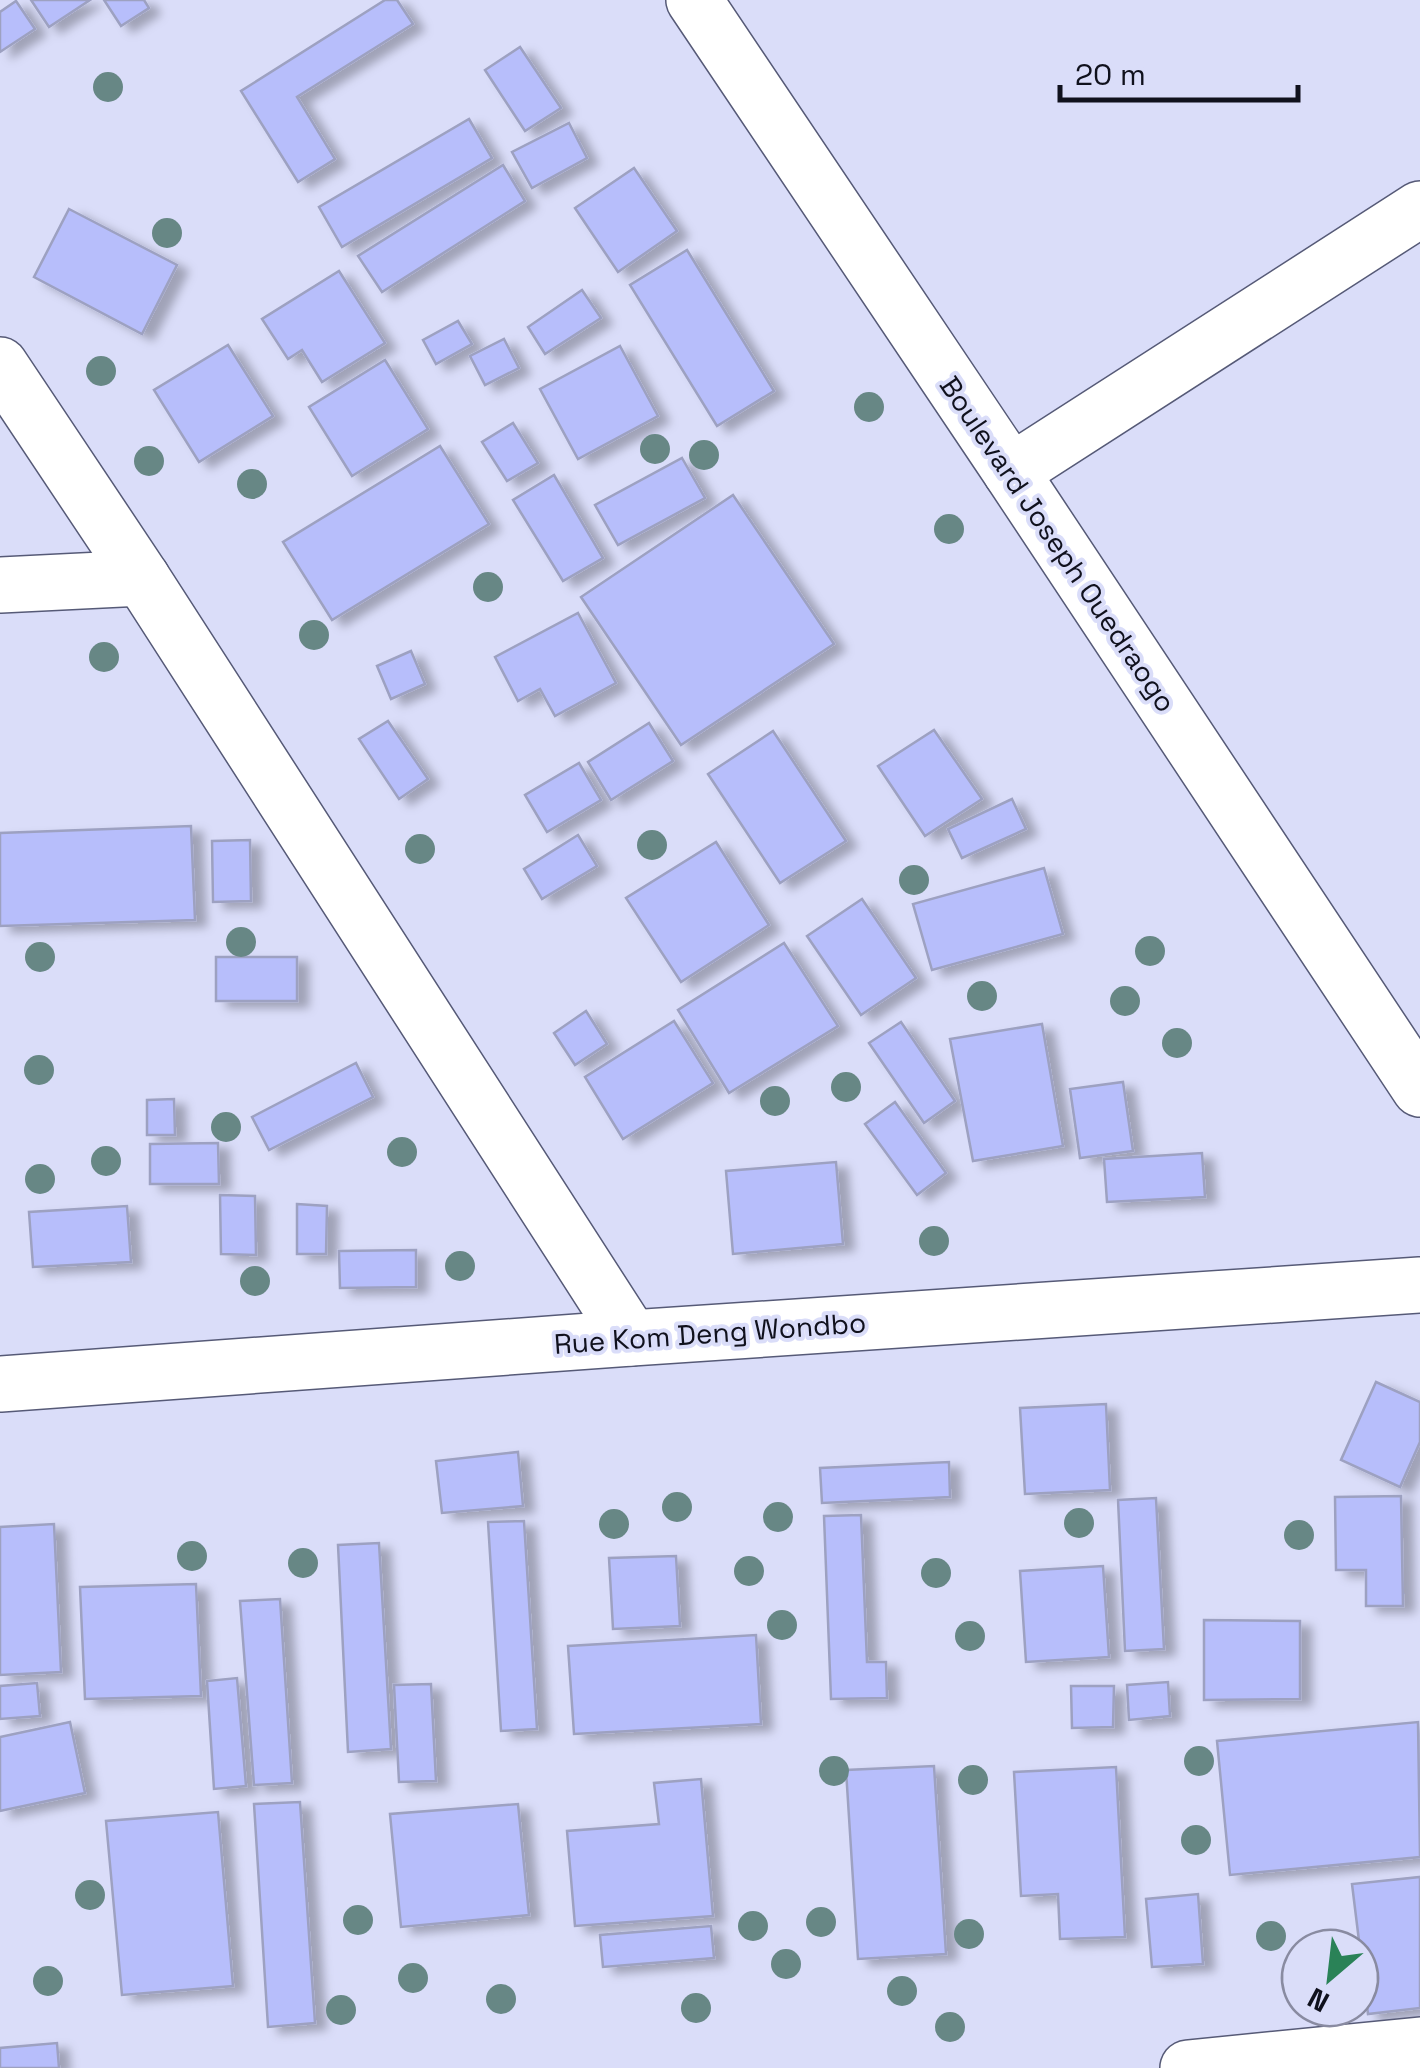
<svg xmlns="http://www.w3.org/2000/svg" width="1420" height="2068" font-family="'Space Grotesk',sans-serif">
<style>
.building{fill:#b7befb;stroke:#9da1c1;stroke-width:2.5;filter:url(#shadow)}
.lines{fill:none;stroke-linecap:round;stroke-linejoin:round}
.minor-casing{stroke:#565a77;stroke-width:58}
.tertiary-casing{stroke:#565a77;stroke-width:58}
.minor{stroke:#fff;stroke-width:55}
.tertiary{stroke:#fff;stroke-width:55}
.tree{fill:#678785}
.labels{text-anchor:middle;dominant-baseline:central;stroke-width:8;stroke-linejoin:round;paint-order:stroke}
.street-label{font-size:28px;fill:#10111d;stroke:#daddf9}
</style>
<defs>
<filter id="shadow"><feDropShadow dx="11" dy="6" stdDeviation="5" flood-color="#0004"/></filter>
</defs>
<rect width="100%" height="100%" fill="#daddf9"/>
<g class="building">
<path d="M31 0H90L49 27Z"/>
<path d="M104 0H144L149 8 121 26Z"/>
<path d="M385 0H397L413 24 297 97 335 159 298 182 241 91Z"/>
<path d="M16 1 35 29 0 52V12Z"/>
<path d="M520 47 561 108 525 131 485 70Z"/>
<path d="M469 119 492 158 342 247 319 207Z"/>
<path d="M569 123 587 158 532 188 512 152Z"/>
<path d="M503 165 525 201 382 292 358 256Z"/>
<path d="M634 168 677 231 618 272 575 208Z"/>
<path d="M69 209 177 265 142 334 34 277Z"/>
<path d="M687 250 774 391 717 426 630 285Z"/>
<path d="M339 271 385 343 322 382 302 350 288 359 262 319Z"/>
<path d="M582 290 601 318 545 354 528 327Z"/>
<path d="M458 321 472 344 436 364 423 340Z"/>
<path d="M504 339 519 368 485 385 470 356Z"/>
<path d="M228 345 273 416 199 462 154 390Z"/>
<path d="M620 346 658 416 578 459 540 389Z"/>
<path d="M385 360 428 429 352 476 309 407Z"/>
<path d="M513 423 538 463 507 481 482 442Z"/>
<path d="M440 446 489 524 332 620 283 542Z"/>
<path d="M682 458 705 498 618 545 595 505Z"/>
<path d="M554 475 603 558 563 581 513 500Z"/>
<path d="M733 495 834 644 681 745 581 597Z"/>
<path d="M578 613 616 683 555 716 540 689 518 701 495 657Z"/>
<path d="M411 651 425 684 391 699 377 666Z"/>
<path d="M388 721 428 779 399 799 359 739Z"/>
<path d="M649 723 673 761 611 800 588 762Z"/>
<path d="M934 730 982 799 925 836 878 766Z"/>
<path d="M773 731 846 841 780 883 708 774Z"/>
<path d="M579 763 601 800 547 832 525 795Z"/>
<path d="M1012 799 1026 829 962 858 948 829Z"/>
<path d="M191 826 195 920 0 926V833Z"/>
<path d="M578 835 597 866 542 899 524 869Z"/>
<path d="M250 840 251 901 213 902 212 841Z"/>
<path d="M716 842 769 925 681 982 626 898Z"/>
<path d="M1044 868 1063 934 932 970 913 904Z"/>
<path d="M862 899 916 978 861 1015 807 936Z"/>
<path d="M784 943 838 1026 729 1093 678 1010Z"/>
<rect x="216" y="957" width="81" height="44"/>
<path d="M586 1011 607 1044 575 1065 554 1033Z"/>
<path d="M674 1021 713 1083 623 1139 585 1077Z"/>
<path d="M901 1022 955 1101 924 1123 869 1043Z"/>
<path d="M1042 1024 1063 1146 973 1161 950 1039Z"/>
<path d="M356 1063 373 1097 269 1150 252 1117Z"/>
<path d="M1123 1082 1133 1151 1080 1158 1070 1089Z"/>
<path d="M174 1099 175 1135H147V1100Z"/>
<path d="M895 1102 946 1173 917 1195 865 1124Z"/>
<path d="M218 1143 219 1184H150V1144Z"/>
<path d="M1202 1153 1205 1197 1107 1202 1104 1159Z"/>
<path d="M836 1162 843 1244 733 1254 726 1171Z"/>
<path d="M220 1195 255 1196 256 1255 221 1254Z"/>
<path d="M297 1204 327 1206 326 1254H297Z"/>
<path d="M127 1206 131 1262 33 1267 29 1212Z"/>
<path d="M416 1250V1287L340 1288 339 1251Z"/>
<path d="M1376 1382 1420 1402V1442L1400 1487 1341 1460Z"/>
<path d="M1106 1404 1110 1490 1025 1494 1020 1408Z"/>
<path d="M518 1452 523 1506 442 1513 436 1461Z"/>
<path d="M949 1462 950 1497 822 1503 820 1468Z"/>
<path d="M1401 1496 1403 1606H1366V1570H1336L1335 1497Z"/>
<path d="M1156 1498 1164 1649 1125 1651 1118 1500Z"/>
<path d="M861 1515 867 1662H886L887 1698 831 1699 824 1516Z"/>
<path d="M524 1521 537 1729 501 1731 488 1522Z"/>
<path d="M54 1524 61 1672 0 1675V1527Z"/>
<path d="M379 1543 391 1749 348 1752 338 1545Z"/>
<path d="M676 1556 680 1626 613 1629 609 1558Z"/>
<path d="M1103 1566 1109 1657 1026 1662 1020 1571Z"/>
<path d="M196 1584 201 1696 85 1699 80 1587Z"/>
<path d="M280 1599 292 1783 254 1785 240 1601Z"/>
<path d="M1204 1620 1300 1621V1699L1204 1700Z"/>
<path d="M756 1635 761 1724 574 1734 568 1646Z"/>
<path d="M237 1678 246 1786 214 1789 207 1681Z"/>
<path d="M1168 1682 1170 1716 1129 1720 1127 1685Z"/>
<path d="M37 1683 40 1716 0 1719V1686Z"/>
<path d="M431 1684 436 1781 399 1782 394 1685Z"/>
<path d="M1071 1686H1114L1113 1727 1072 1728Z"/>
<path d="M70 1722 85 1793 0 1811V1737Z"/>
<path d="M1418 1722 1420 1857 1230 1875 1217 1741Z"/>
<path d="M934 1766 946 1954 858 1959 846 1770Z"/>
<path d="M1116 1767 1125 1937 1060 1939 1058 1894 1021 1896 1014 1772Z"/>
<path d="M701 1779 713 1916 575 1926 567 1831 659 1824 654 1783Z"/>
<path d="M300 1802 315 2023 268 2027 254 1804Z"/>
<path d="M518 1804 529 1915 401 1927 390 1814Z"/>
<path d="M218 1812 233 1986 122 1995 106 1821Z"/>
<path d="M1420 1877V2008L1368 2014 1352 1884Z"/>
<path d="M1198 1894 1203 1964 1152 1967 1146 1899Z"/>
<path d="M711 1926 714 1958 603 1967 600 1935Z"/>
<path d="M57 2043 59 2068H0V2048Z"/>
</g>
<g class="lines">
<defs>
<g id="minor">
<path d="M0 365 142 578 631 1338"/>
<path d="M1011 472 1420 209"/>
<path d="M0 585 142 578"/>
<path d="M0 1384 631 1338 1420 1285"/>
<path d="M1188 2068 1420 2045"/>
</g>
<path id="tertiary" d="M694 0 1011 472 1420 1089"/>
</defs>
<use href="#minor" class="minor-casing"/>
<use href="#tertiary" class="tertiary-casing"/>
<use href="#minor" class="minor"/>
<use href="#tertiary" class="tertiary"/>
</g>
<g class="tree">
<circle cx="108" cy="87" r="15"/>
<circle cx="167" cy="233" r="15"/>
<circle cx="101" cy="371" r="15"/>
<circle cx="869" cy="407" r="15"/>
<circle cx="655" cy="449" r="15"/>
<circle cx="704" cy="455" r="15"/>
<circle cx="149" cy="461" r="15"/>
<circle cx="252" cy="484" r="15"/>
<circle cx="949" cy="529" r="15"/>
<circle cx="488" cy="587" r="15"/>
<circle cx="314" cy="635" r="15"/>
<circle cx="104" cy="657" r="15"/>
<circle cx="652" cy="845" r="15"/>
<circle cx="420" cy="849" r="15"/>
<circle cx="914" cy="880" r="15"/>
<circle cx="241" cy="942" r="15"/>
<circle cx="1150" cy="951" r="15"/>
<circle cx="40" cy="957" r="15"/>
<circle cx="982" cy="996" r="15"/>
<circle cx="1125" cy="1001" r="15"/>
<circle cx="1177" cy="1043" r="15"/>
<circle cx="39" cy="1070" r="15"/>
<circle cx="846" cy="1087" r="15"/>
<circle cx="775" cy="1101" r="15"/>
<circle cx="226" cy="1127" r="15"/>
<circle cx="402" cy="1152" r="15"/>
<circle cx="106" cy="1161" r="15"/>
<circle cx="40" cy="1179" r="15"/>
<circle cx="934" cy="1241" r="15"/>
<circle cx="460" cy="1266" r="15"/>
<circle cx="255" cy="1281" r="15"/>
<circle cx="677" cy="1507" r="15"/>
<circle cx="778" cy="1517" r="15"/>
<circle cx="1079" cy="1523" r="15"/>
<circle cx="614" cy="1524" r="15"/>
<circle cx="1299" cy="1535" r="15"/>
<circle cx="192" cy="1556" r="15"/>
<circle cx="303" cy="1563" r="15"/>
<circle cx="749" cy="1571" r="15"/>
<circle cx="936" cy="1573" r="15"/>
<circle cx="782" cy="1625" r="15"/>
<circle cx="970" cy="1636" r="15"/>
<circle cx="1199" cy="1761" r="15"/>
<circle cx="834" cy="1771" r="15"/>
<circle cx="973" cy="1780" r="15"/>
<circle cx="1196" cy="1840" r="15"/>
<circle cx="90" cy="1895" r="15"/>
<circle cx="358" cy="1920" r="15"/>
<circle cx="821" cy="1922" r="15"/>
<circle cx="753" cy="1926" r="15"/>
<circle cx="969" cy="1934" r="15"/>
<circle cx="1271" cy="1936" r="15"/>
<circle cx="786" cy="1964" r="15"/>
<circle cx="413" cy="1978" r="15"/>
<circle cx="48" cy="1981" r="15"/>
<circle cx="902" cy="1991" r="15"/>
<circle cx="501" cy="1999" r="15"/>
<circle cx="696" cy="2008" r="15"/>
<circle cx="341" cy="2010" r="15"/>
<circle cx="950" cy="2027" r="15"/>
</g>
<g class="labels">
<g class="street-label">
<text transform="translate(1058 544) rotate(56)">Boulevard Joseph Ouedraogo</text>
<text transform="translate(710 1333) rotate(-4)">Rue Kom Deng Wondbo</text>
</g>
</g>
<g transform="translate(1330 1978) rotate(208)"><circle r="48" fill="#daddf9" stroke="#898ba1" stroke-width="2.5"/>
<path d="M0-8L18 38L0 25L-18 38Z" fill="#2a8257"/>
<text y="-15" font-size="28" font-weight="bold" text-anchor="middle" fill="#10111d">N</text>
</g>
<path d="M1060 85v15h238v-15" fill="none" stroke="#10111d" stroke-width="5"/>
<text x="1075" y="85" font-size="30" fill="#10111d" stroke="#daddf9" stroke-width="8" paint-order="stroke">20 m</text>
</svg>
